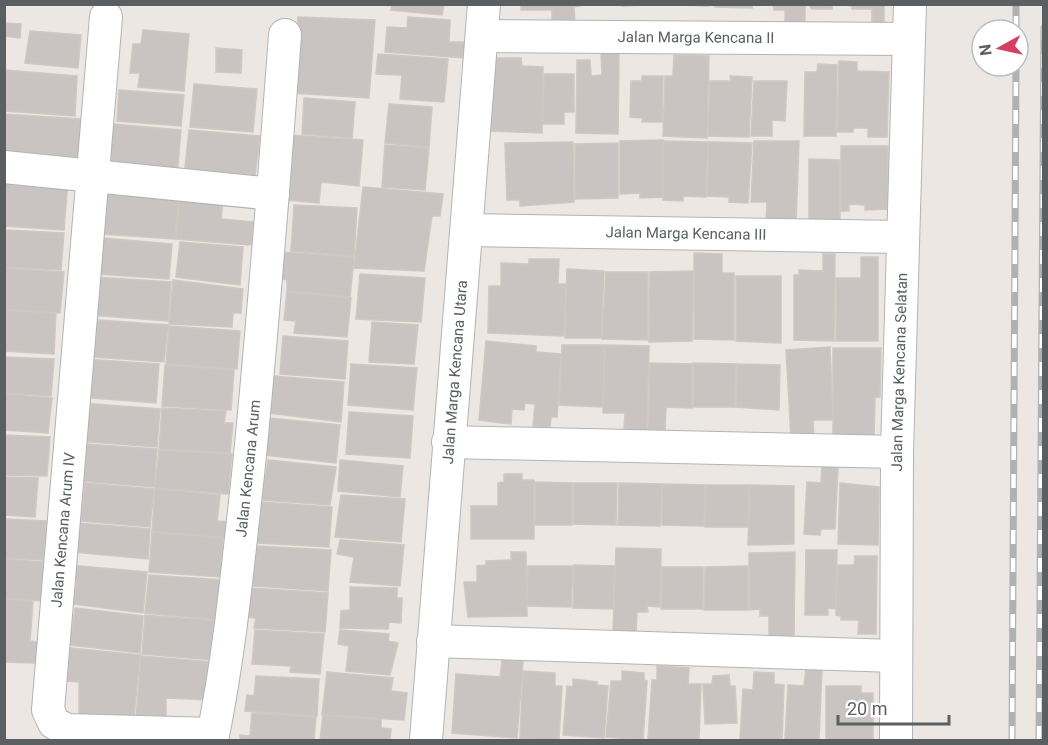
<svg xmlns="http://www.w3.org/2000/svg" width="1048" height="745" font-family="Roboto,sans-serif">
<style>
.building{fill:#c9c4c1;stroke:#cfc7c1;stroke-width:1.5}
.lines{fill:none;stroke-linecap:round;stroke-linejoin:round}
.street-casing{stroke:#b0b4b6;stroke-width:34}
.street{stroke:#fff;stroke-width:32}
.rail-casing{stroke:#b0b1b1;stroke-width:7}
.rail{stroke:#fff;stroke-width:4.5;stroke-dasharray:14;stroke-linecap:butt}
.labels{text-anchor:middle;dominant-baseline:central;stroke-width:6;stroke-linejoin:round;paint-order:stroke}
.street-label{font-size:15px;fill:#5a6061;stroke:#fff}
</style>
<rect width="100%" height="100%" fill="#ece7e2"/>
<g class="building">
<path d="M392 4H444L442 15 391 10Z"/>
<path d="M521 4H580V6L574 7 575 22H552V10H521Z"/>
<path d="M622 4H663L622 6Z"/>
<path d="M664 4H708V6Z"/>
<path d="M715 4H752V8L715 7Z"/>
<path d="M773 4H805V25L785 24V10H774Z"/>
<path d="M808 4H832V9H812Z"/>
<path d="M838 4H884V24H872V9H852V6Z"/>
<path d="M298 17 375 20 369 98 293 93Z"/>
<path d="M408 17 450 20 449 42H467L465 58 385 52 387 27 407 28Z"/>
<path d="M4 23 21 24 20 38 4 36Z"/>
<path d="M143 30 189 34 184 91 138 87 140 73H130L133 44H141Z"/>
<path d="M30 31 81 35 78 68 25 63Z"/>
<path d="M216 48 242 50 241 73 216 72Z"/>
<path d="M601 53H619L618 134 576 133 577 60H590L591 76 602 75Z"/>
<path d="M378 54 448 59 444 102 400 99 402 75 376 74Z"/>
<path d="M674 55 709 56 707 138 663 136 665 76H673Z"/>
<path d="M492 58H521L522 66 543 67 542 133 487 131Z"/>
<path d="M839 61 857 62V71L889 72 887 137H868V128H853V132H837Z"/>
<path d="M818 64 837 65 836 136H804L805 72H817Z"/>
<path d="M4 70 77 76 75 116 4 111Z"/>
<path d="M544 74H574V112H564V124H543Z"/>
<path d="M642 76H663L662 122H642L643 118 630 117 631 81H642Z"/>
<path d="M730 76 752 77 749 137 708 136 710 81H731Z"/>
<path d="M754 81H787L785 121 772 120V136H751Z"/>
<path d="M194 84 257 89 253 132 190 127Z"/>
<path d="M119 90 184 95 181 126 117 121Z"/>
<path d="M304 98 355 102 352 138 302 134Z"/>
<path d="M389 104 432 107 429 147 385 143Z"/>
<path d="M4 114 81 119 78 164 4 160Z"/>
<path d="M112 124 181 130 177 177 111 171 112 159 101 158Z"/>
<path d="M189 130 260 136 254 183 184 177Z"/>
<path d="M290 135 363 140 359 186 321 182 319 203 286 200Z"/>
<path d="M663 140V197L640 198V193L620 194V141Z"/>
<path d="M663 141 708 142 706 197 683 196V201L663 200Z"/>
<path d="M754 141H799L796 223 766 222 767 202H751Z"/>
<path d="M573 142 574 202 520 206V200H507L505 143Z"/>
<path d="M709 142 752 143 748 203 729 202V197L707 196Z"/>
<path d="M618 143V198L575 199V144Z"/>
<path d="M385 145 429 148 425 190 382 187Z"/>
<path d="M841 146H888V209L865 210V205L849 204V211H841Z"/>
<path d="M809 159 840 160V221H809Z"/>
<path d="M4 177 68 180 64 230 4 226Z"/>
<path d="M363 187 443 194 440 216H432L424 271 354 268Z"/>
<path d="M106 188 179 193 175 239 101 234Z"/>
<path d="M180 194 223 199 221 219 253 222 251 245 176 239Z"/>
<path d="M294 205 357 208 354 256 291 251Z"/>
<path d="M4 230 64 233 61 270 4 267Z"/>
<path d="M102 238 172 244 169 279 99 274Z"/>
<path d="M180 242 243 247 240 285 176 277Z"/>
<path d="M281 252 354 257 350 297 287 291V280L279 278Z"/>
<path d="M694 253 722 254V273H734V340L694 339Z"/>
<path d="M823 254H835L834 341 794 340V275H799V270L823 271Z"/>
<path d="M861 257H878V341H836V278H861Z"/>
<path d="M529 259H559L558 284H566L564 336 488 333 489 286H501V263L529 264Z"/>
<path d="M4 268 64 272 60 313 4 310Z"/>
<path d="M567 269 604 271 601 338H565Z"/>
<path d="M693 271 692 341 649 342 650 272Z"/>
<path d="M606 272H648V340L602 339Z"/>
<path d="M360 274 425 278 421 322 356 319Z"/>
<path d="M736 276H781V343L736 341Z"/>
<path d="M95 277 171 282 168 321 91 315Z"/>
<path d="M173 280 243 289 241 313H233L232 327 169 324Z"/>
<path d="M287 292 351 298 347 337 294 333 296 321 284 320Z"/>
<path d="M4 310 56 313 54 354 4 351Z"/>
<path d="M98 320 168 325 164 362 94 357Z"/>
<path d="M372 322 418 325 414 364 369 362Z"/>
<path d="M169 326 240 331 237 369 166 364Z"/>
<path d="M283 336 348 341 345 379 280 374Z"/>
<path d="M486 341 536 346V352L561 354 557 417H551L550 427 533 426 535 404 525 403 524 410 512 409 511 424 479 420Z"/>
<path d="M562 345H605L603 407 559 405Z"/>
<path d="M605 345 649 346 647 430H624L625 413H603Z"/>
<path d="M830 347 833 420H813L814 437 791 438 786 350Z"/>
<path d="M833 348H881L880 397 875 398 874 436 833 435Z"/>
<path d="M4 357 54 359 51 396 4 393Z"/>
<path d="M84 359 159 364 156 403 80 397Z"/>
<path d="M650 363 692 364V408L666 407 665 430 648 429Z"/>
<path d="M693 363 736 364 735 407H693Z"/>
<path d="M351 364 417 368 413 410 348 405Z"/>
<path d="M737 364 780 365 779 410 736 407Z"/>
<path d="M165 365 234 370 231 410 162 406Z"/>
<path d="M274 376 344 382 341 422 269 413Z"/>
<path d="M4 394 52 398 48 433 4 430Z"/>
<path d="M81 403 160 409 157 447 76 441Z"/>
<path d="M162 408 226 411 224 423H233L230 453 159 449Z"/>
<path d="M349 412 413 416 410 458 346 454Z"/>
<path d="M269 418 340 425 336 463 264 455Z"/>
<path d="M4 435 50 437 47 476 4 475Z"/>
<path d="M85 444 157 449 154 487 81 481Z"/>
<path d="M159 450 232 454 228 494 155 488Z"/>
<path d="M268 460 336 467 330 505 262 500Z"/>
<path d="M340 460 403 466 400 497 338 491Z"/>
<path d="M822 465 838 466 835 529H821L820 535 804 534 807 482 821 483Z"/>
<path d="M504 474H522V480H534V539H471V506H498V483L504 482Z"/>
<path d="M4 477 38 478 35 517 4 515Z"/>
<path d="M535 482 572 483V525H535Z"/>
<path d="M85 483 154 489 150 527 81 521Z"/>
<path d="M573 483H617L616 525 573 524Z"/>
<path d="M619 483 662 484 660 526 618 525Z"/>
<path d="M840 483 879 487 878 545 838 544Z"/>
<path d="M662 484 705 485 704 526 662 525Z"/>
<path d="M706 485H749L748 527H705Z"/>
<path d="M750 485 794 486V544L748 545Z"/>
<path d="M155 489 220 495 217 521 229 522 227 538 152 532Z"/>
<path d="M341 495 405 499 401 542 335 537Z"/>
<path d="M260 502 332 507 329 547 257 543Z"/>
<path d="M4 519 46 521 44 560 4 558Z"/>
<path d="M77 523 150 529 148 559 74 552Z"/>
<path d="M152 532 223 538 221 577 149 572Z"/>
<path d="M340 540 404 545 400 586 350 582 354 557 337 554Z"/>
<path d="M257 546 331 550 328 591 253 586Z"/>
<path d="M616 548 661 549 660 607 647 606 648 612H637L636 633H613Z"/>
<path d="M806 550H837L836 609 828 608V615H805Z"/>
<path d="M511 552H526L527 616 468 617 464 582H477V566L486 565V561L511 560Z"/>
<path d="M795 552 794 635 769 636V616H760V609L749 610V553Z"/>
<path d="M855 556H877L876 634H858L859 620H841V616L836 615 837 565H854Z"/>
<path d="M4 559 43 562 41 601 4 598Z"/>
<path d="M68 565 147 572 143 613 74 604 77 579H67Z"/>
<path d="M574 565 615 566 613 609 573 608Z"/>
<path d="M528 566H573L571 607 527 606Z"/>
<path d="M748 566V610H704L705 567Z"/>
<rect x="661" y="567" width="42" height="42"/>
<path d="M149 575 223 580 219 620 145 613Z"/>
<path d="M350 587 397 588V598H402L401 623 389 622 388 629 340 628 341 611 350 610Z"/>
<path d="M250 588 328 593 325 632 254 628 256 618 247 617Z"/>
<path d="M4 599 33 601 30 641 37 642 36 663 4 662Z"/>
<path d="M75 608 143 616 140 653 70 645Z"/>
<path d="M145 615 218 621 214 660 142 654Z"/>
<path d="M255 630 324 634 320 674 290 672 291 666 252 664Z"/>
<path d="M340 630 389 634 388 641 398 643 390 675 346 671 349 646 338 644Z"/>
<path d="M70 648 140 655 134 717 79 716V682L67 681Z"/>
<path d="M141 656 212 662 209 700 166 698V719L136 718Z"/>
<path d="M502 660 523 662 517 738 452 733 456 674 500 677Z"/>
<path d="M657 666 689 668 688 684H701L699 740H648L652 680H657Z"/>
<path d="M806 667 822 668 819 740H785L788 685 804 686Z"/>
<path d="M523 671 555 673V686H562L559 740 520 739Z"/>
<path d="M622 671 644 673V680L647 681 643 740 606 737 611 681H622Z"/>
<path d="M327 672 393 678 391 691 407 693 404 720 322 715Z"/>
<path d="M754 672 774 673V684L784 685 782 740H740L743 689 753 690Z"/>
<path d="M729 675 730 686H735L737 723 705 724 703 684H712L713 676Z"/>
<path d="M256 676 319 679 317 716 245 711 247 695 254 696Z"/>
<path d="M573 679 597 682V685L608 686 604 738 563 735 567 686 573 687Z"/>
<path d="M826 686H861V693H873V740H826Z"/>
<path d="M252 713 316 717 314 740H240V735L250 736Z"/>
<path d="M323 715 381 720V728L391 729 390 740H320Z"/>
</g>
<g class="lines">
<defs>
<g id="street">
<path d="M106 17 48 710 54 723 67 730 213 734"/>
<path id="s1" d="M483 36 909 39"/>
<path d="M4 167 273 194"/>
<path id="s2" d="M467 230 903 237"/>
<path d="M448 442 897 452"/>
<path d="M433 641 896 656"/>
<path id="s3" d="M212 740C230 653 238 563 248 475 263 328 274 182 285 35"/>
<path id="s4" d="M426 740 484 4"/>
<path id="s5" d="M896 740 897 452 910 4"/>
</g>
</defs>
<use href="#street" class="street-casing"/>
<use href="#street" class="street"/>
<defs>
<g id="rail">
<path d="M1016 30V4"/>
<path d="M1012 740 1016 66"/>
<path d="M1039 740 1044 28"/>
</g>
</defs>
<use href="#rail" class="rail-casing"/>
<use href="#rail" class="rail"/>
</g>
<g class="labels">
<g class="street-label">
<text stroke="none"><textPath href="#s1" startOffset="213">Jalan Marga Kencana II</textPath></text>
<text stroke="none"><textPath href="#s2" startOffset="219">Jalan Marga Kencana III</textPath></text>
<text stroke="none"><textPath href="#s4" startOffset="369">Jalan Marga Kencana Utara</textPath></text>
<text stroke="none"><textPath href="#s5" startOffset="368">Jalan Marga Kencana Selatan</textPath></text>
<text stroke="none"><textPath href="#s3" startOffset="274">Jalan Kencana Arum</textPath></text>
<text transform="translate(63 530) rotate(-85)">Jalan Kencana Arum IV</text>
</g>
</g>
<rect width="1048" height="745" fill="none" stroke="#5a6061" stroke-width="12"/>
<g transform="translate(1000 48) rotate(262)"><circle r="28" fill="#ffffff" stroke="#bdbfc0" stroke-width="1.5"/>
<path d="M0-4.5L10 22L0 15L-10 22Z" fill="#d63e62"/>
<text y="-9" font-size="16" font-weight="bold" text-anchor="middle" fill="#5a6061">N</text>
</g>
<path d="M838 715v9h111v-9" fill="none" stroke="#5a6061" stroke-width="3"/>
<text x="847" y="715" font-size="18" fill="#5a6061" stroke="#ffffff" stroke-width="4.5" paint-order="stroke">20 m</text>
</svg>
